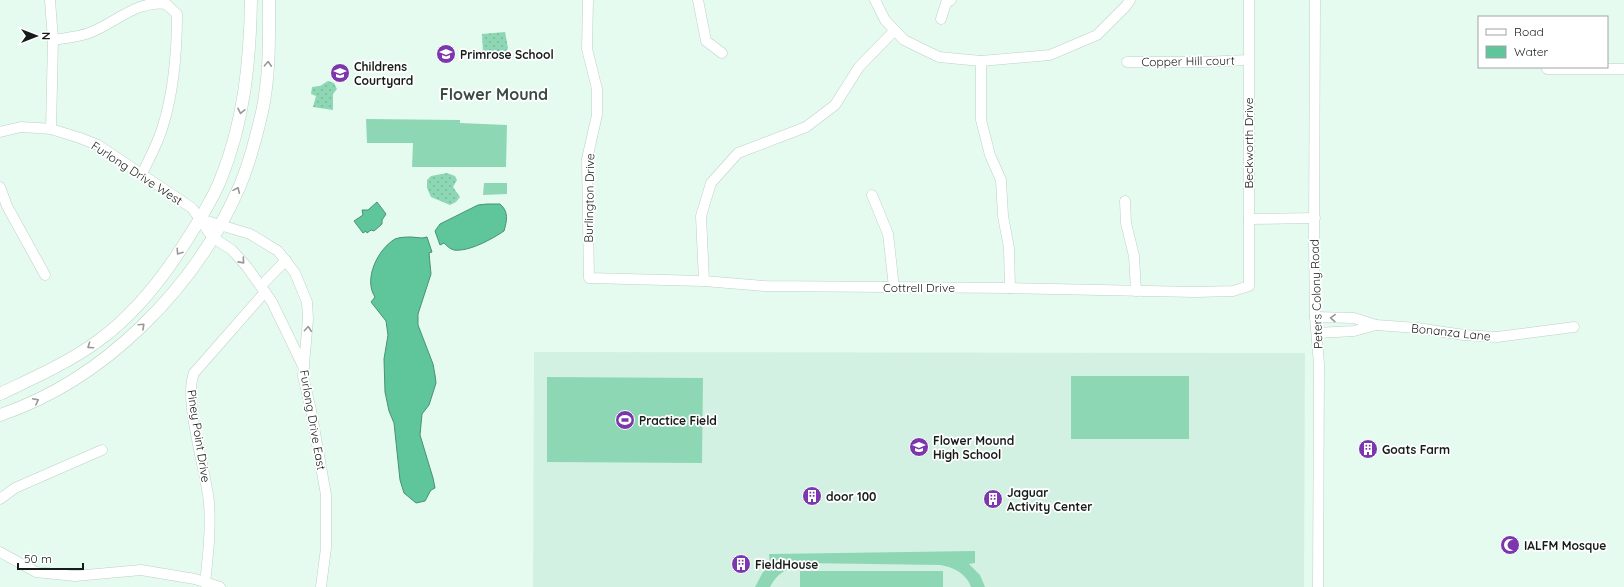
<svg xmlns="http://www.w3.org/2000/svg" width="1624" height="587" font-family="Quicksand,sans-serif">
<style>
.built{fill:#d3f1e2}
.grass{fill:url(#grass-dots)}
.garden{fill:#8ed7b5}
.water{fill:#5fc59a;stroke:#499273}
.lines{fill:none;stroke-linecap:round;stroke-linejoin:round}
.minor-casing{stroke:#bcd1c6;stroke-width:11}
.major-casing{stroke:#bcd1c6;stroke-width:13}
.minor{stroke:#fff;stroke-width:10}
.major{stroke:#fff;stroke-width:12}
.oneway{stroke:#969998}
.labels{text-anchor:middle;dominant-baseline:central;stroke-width:3.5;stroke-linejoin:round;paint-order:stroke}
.poi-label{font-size:12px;font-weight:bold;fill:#151c19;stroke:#fff;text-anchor:start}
.street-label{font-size:12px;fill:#151c19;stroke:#fff}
.district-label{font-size:16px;font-weight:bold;fill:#3a4c43;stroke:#fff}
</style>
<defs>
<pattern id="grass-dots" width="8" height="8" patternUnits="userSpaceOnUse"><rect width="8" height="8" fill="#8ed7b5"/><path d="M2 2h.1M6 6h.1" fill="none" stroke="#7ab89b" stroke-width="1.8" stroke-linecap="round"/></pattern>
</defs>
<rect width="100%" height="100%" fill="#e5fbf0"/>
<path class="built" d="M534 352 1305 353 1304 587H533Z"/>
<g class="grass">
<path d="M505 32 508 48 502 59H489L483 53 482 34Z"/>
<path d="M328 81 334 83 337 89 333 94V110L313 107 316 96 311 94 312 87 320 86Z"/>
<path d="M447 173 455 176 457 180 453 187 460 197 456 202 450 205 431 197 427 188V180L431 176Z"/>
</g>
<g class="garden">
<path d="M366 119 460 120V123L507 125 506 167H412L413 143H367Z"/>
<path d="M484 183H507V194L483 195Z"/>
<rect x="1071" y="376" width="118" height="63"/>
<path d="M547 377 703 378 702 463 547 462Z"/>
<path d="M975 551V563L969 564 980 575 985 587H971C966 573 953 567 940 565L802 563C788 568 777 573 770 587H755L763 572 770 566 769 554Z"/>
<rect x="800" y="571" width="143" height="16"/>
</g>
<g class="water">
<path d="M377 202 386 214 382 220V224L374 231 371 230 367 233 366 231 363 233 354 221 363 215 362 210H368Z"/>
<path d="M487 204H500C509 212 507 220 504 231 492 239 469 252 454 250 450 249 447 246 444 243L440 245 435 231 440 224 478 205Z"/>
<path d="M411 237 422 238 427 237 432 252 429 253 431 274 418 314V325L433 364 435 375 436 383 429 405 422 414 420 435 433 478 435 488 431 490 425 501 416 503 404 493 400 480 394 423 389 411 385 392 384 359 388 335 386 321 371 302 375 297C363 279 378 249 395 239 400 237 407 237 411 237Z"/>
</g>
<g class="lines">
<defs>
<g id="minor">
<path d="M50 0 53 40 51 129"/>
<path d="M588 0 587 49 597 89V115L587 159 589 278 704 281 765 286 1010 288 1195 292 1233 291 1249 286V0"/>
<path d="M698 0 706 41 722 53"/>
<path d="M875 0 885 20 904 40 939 57 981 61 1050 55 1097 35 1126 6 1130 0"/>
<path d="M1315 0 1314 242 1315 317 1319 364 1318 587"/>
<path d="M941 19 946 3 951 0"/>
<path d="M53 40C65 38 78 37 89 33 116 23 136 0 166 4L177 14C177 53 174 92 162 129 157 145 149 159 142 174"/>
<path d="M981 61V120L990 155 1001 180 1003 216 1009 248 1010 288"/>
<path d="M1127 62H1202L1248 60"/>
<path d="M1547 69H1624"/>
<path d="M0 132 21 127 38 128 51 129 80 138 98 145 192 208 212 237 232 250 247 267 272 302 304 368"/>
<path d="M0 187 7 206 45 275"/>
<path d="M872 195 888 234 894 287"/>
<path d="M1125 201 1126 223 1134 256 1136 291"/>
<path d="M200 219 250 234 278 251 295 273 307 302 308 319 303 376 311 410 326 495V548L321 587"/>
<path d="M1249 219 1315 218"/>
<path d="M704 281 701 216 711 183 738 153 806 127 835 105 859 67 894 31"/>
<path d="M261 286 286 260"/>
<path d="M1315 317 1354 318 1376 325 1417 328 1464 335 1497 337 1574 327"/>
<path d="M1317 333 1354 331 1376 325"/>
<path d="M0 499 15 488 102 450"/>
<path d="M0 552 36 572 75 576 141 570 195 579 220 587"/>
<path d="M205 583C208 556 211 530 209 503 206 469 183 401 194 373L265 292"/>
</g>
<g id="major">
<path d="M0 394C33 378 68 363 98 341 131 317 159 283 181 249 195 227 210 205 220 181 244 123 250 62 251 0"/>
<path d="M0 415C104 380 194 289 238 190 249 166 256 138 262 112 270 76 269 37 269 0"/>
</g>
</defs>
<use href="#minor" class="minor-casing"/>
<use href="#major" class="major-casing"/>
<use href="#minor" class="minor"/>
<use href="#major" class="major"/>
</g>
<defs><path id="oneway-chevron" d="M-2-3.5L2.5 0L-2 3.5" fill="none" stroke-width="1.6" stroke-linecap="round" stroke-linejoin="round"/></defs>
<g class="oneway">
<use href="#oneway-chevron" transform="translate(268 64) rotate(-87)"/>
<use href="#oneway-chevron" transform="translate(241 111) rotate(102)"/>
<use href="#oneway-chevron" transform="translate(237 190) rotate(-66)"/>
<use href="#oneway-chevron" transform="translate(179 252) rotate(123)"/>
<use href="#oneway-chevron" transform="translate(242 261) rotate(48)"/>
<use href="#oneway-chevron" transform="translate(1333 318) rotate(-178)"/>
<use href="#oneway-chevron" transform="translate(142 326) rotate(-43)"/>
<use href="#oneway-chevron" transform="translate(308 329) rotate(-85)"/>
<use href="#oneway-chevron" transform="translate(90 346) rotate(146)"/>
<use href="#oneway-chevron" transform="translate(36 401) rotate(-27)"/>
</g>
<defs>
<symbol id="school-disc" viewBox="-11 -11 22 22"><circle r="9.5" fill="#7b38ac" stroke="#fff"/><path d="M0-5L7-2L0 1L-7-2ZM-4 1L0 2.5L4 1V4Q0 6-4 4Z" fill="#fff"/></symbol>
<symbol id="stadium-disc" viewBox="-11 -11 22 22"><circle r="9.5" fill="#7b38ac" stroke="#fff"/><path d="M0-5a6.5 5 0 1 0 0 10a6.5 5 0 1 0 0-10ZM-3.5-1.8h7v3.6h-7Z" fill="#fff"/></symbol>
<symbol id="building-disc" viewBox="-11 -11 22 22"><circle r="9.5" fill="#7b38ac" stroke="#fff"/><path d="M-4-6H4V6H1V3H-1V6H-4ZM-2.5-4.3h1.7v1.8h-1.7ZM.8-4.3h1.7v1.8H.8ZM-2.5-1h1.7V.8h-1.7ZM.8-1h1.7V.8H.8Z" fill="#fff"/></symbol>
<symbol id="mosque-disc" viewBox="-11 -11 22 22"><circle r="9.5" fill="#7b38ac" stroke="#fff"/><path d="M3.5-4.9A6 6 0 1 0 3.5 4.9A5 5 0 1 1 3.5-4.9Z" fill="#fff"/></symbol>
</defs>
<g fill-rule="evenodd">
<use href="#school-disc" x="435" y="43" width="22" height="22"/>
<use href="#school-disc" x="329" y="62" width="22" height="22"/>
<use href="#stadium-disc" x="614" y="409" width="22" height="22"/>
<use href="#school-disc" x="908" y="436" width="22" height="22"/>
<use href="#building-disc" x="1357" y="438" width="22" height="22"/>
<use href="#building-disc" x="801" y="485" width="22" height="22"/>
<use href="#building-disc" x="982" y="488" width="22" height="22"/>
<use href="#mosque-disc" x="1499" y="534" width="22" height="22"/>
<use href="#building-disc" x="730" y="553" width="22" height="22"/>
</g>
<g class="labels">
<g class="poi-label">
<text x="460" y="54">Primrose School</text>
<text x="354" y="66">Childrens<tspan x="354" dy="14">Courtyard</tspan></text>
<text x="639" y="420">Practice Field</text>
<text x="933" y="440">Flower Mound<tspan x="933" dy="14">High School</tspan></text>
<text x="1382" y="449">Goats Farm</text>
<text x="1007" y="492">Jaguar<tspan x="1007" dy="14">Activity Center</tspan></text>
<text x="826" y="496">door 100</text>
<text x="1524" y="545">IALFM Mosque</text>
<text x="755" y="564">FieldHouse</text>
</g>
<g class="street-label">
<text transform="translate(1188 61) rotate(-1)">Copper Hill court</text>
<text transform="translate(1248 143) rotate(-90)">Beckworth Drive</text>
<text transform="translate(137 173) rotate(33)">Furlong Drive West</text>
<text transform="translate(589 198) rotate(-89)">Burlington Drive</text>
<text x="919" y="287">Cottrell Drive</text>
<text transform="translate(1316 294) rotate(-92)">Peters Colony Road</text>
<text transform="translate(1451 332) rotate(6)">Bonanza Lane</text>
<text transform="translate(313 420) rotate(80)">Furlong Drive East</text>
<text transform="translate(199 436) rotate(81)">Piney Point Drive</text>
</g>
<g class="district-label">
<text x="494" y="94">Flower Mound</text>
</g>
</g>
<rect x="1478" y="16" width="130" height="52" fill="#ffffff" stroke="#a1a4a3"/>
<rect x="1486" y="29" width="20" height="6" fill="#ffffff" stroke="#a1a4a3"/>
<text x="1514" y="36" font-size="12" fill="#151c19">Road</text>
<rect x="1486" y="46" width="20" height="12" fill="#5fc59a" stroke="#a1a4a3"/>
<text x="1514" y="56" font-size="12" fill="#151c19">Water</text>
<g transform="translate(36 36) rotate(90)" stroke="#ffffff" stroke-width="3" paint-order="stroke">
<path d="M0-3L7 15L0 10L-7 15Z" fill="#151c19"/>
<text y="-6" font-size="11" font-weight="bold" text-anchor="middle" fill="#151c19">N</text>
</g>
<path d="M18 563v6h65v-6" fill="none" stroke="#151c19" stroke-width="2"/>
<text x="24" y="563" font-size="12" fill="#151c19" stroke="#ffffff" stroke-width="3" paint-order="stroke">50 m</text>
</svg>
